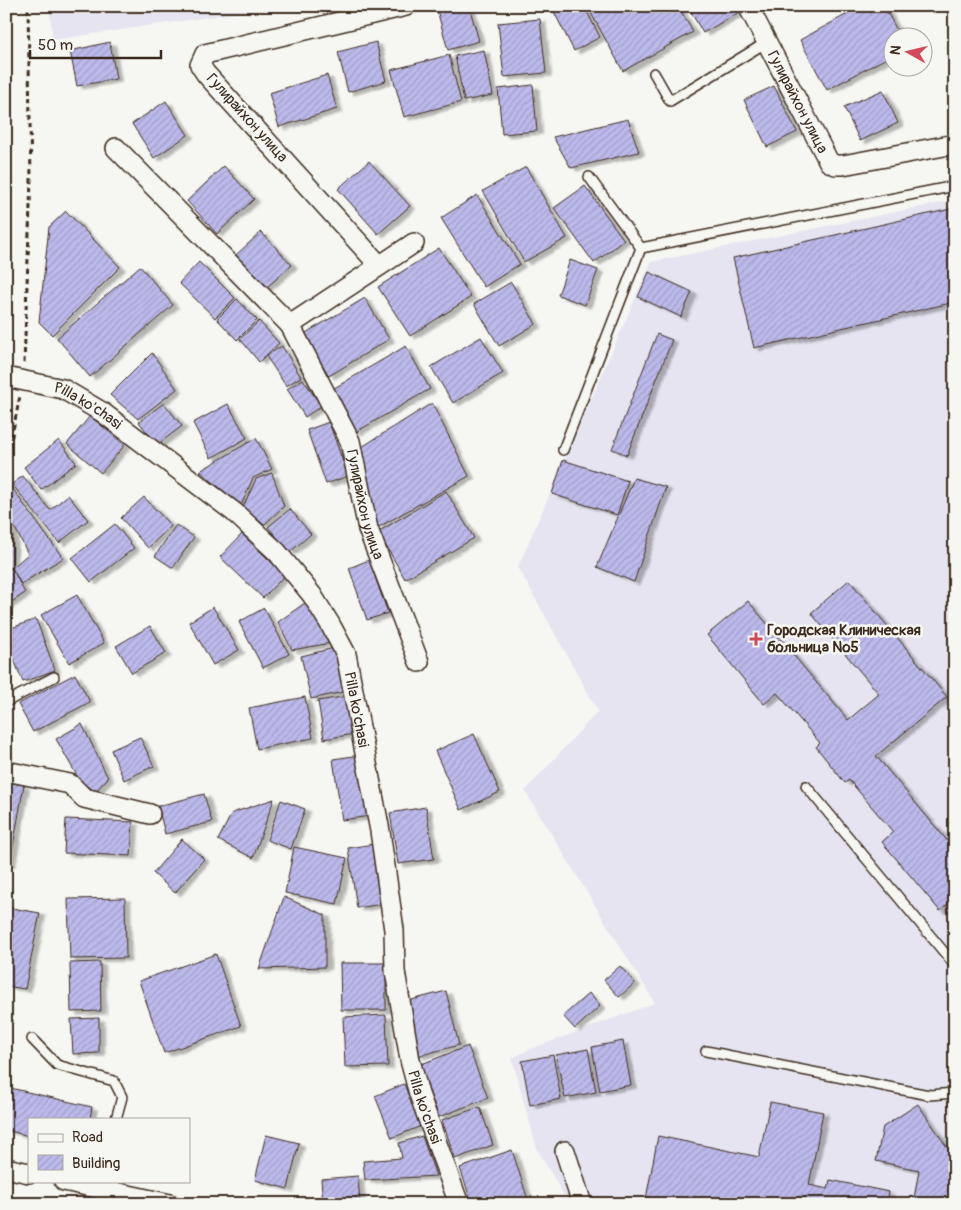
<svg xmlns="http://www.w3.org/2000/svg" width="961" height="1210" font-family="Pangolin,sans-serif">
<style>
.built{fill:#e5e4f0}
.building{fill:url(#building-hatch);stroke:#3b2a1e;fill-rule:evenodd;filter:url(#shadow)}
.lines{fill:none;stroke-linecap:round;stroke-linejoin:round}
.lane-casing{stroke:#3b2a1e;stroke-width:12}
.street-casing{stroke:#3b2a1e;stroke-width:22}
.path{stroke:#3b2a1e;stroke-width:3;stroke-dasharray:5 4;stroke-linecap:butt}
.lane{stroke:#f6f6f2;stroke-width:9}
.street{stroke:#f6f6f2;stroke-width:19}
.poi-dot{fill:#d1495b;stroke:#f6f6f2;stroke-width:2}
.labels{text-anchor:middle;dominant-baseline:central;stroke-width:5;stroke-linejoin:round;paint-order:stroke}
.street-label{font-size:15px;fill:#3b2a1e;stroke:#f6f6f2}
.poi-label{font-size:15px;font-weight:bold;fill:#3b2a1e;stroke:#f6f6f2;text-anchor:start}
</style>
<defs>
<pattern id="building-hatch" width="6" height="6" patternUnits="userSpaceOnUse" patternTransform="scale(1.25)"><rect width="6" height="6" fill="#bcb9eb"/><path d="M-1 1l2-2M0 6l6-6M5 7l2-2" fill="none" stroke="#a29fc9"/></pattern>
<filter id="shadow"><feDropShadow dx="5.5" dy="3" stdDeviation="1" flood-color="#0004"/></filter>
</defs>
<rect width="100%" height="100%" fill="#f6f6f2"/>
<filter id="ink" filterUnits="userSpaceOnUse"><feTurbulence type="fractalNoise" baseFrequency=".02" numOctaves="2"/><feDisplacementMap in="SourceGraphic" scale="10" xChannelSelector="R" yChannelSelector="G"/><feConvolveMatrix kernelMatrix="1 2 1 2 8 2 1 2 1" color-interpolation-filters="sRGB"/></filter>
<g filter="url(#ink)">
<g class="built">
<path d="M49 6H283L53 40Z"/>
<path d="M955 200V1204H569L537 1149 512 1058 531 1049 655 1003 525 791 598 711 518 567 651 262Z"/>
</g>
<g class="building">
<path d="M450 6H469L479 41 448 50 437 10Z"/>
<path d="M556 6H584L600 37 574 51 552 8Z"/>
<path d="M587 6H678L693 32 623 71Z"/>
<path d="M690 6H734L738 13 703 33 688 7Z"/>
<path d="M862 6H884L901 38H894V54L827 90 800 40Z"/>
<path d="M540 19 546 73 504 77 498 23Z"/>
<path d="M110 42 116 79 77 86 70 51Z"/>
<path d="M376 42 386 81 348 92 338 52Z"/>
<path d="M484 50 493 95 464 101 455 56Z"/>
<path d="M449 55 461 102 404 117 391 70Z"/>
<path d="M327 75 337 109 279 127 269 93Z"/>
<path d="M533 85 537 131 502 134 498 89Z"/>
<path d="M774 86 797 132 767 147 744 100Z"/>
<path d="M883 90 898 123 860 141 844 107Z"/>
<path d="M166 101 188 135 154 158 132 124Z"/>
<path d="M628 119 639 152 571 168 553 137Z"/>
<path d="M369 161 410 206 378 234 338 189Z"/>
<path d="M224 166 254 199 217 234 187 201Z"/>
<path d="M526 167 567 238 524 262 483 191Z"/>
<path d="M585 186 624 240 594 263 554 208Z"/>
<path d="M477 195 520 264 484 287 441 218Z"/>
<path d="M955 208V302L754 348 733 258Z"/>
<path d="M66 211 120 267 52 335 39 322 49 227Z"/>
<path d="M261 232 292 265 266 288 236 255Z"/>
<path d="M439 248 471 297 410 336 378 287Z"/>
<path d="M570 260 598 270 585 305 558 295Z"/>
<path d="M199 262 235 298 215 318 179 283Z"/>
<path d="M140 266 173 305 90 377 57 338Z"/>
<path d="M649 272 692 292 681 317 638 297Z"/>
<path d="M511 282 536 324 499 346 474 304Z"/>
<path d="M365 298 389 339 329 376 304 334Z"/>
<path d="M237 299 257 320 237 340 217 319Z"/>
<path d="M259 321 279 343 259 362 240 339Z"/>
<path d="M657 334 672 340 627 455 612 449Z"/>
<path d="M481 337 503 373 453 403 431 367Z"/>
<path d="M282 346 301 377 286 386 266 356Z"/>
<path d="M406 346 430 389 356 432 331 390Z"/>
<path d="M152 353 177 389 138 419 110 395Z"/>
<path d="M303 379 321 406 305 417 287 389Z"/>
<path d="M164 403 182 426 157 445 139 422Z"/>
<path d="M432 403 469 476 377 528 357 450Z"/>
<path d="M228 404 247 438 211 458 193 423Z"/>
<path d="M90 416 125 445 101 473 67 444Z"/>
<path d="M329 422 348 476 326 484 307 430Z"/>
<path d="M256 438 272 469 253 478 241 506 200 471Z"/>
<path d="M59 440 76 463 41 490 24 467Z"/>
<path d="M563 460 628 481 617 515 552 494Z"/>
<path d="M272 473 284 506 264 525 243 507 256 479Z"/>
<path d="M23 476 50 510 68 495 88 520 59 543 12 484Z"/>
<path d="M634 478 666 487 634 582 597 567Z"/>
<path d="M9 484 63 558 21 584 12 568 6 569V497ZM13 524 28 554 12 568Z"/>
<path d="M446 491 474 538 405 579 378 532Z"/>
<path d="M144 497 171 526 148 548 121 518Z"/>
<path d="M290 509 311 534 290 552 268 527Z"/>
<path d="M115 524 134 548 91 582 72 558Z"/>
<path d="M176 525 194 537 173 568 155 556Z"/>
<path d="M242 534 285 575 263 598 220 557Z"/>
<path d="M369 560 388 613 367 620 349 568Z"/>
<path d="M12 568 25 593 6 606V569Z"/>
<path d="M849 580 947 697 876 756 955 850V898L940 911 882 842 893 832 849 780 845 783 816 747 820 743 777 693 764 704 707 635 748 601 848 720 879 694 811 613Z"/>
<path d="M77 595 104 643 69 663 41 615Z"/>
<path d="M309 600 331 643 292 650 278 622Z"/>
<path d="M213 607 239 650 213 665 189 622Z"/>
<path d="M264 608 289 654 263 668 239 622Z"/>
<path d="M36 619 55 670 23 682 6 640V630Z"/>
<path d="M150 626 166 653 132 673 116 646Z"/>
<path d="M338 647 348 691 311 699 301 656Z"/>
<path d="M75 674 90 702 33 732 18 704Z"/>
<path d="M348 696 354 734 324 739 318 701Z"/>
<path d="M305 697 313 738 257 749 249 708Z"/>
<path d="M82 724 108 778 95 792 80 781 56 739Z"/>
<path d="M474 734 500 792 461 810 435 751Z"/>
<path d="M140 737 154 766 124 780 111 750Z"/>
<path d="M360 755 370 816 342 820 333 759Z"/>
<path d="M6 782 24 785 10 863H6Z"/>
<path d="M204 794 212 822 165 834 158 806Z"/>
<path d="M274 799 253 858 218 840 232 813Z"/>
<path d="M281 800 305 809 291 849 267 840Z"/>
<path d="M426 807 434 859 398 864 390 813Z"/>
<path d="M66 819 133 822 131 856 64 853Z"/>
<path d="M182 839 204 859 175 893 153 873Z"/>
<path d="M374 844 383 904 357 908 348 848Z"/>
<path d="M294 847 347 858 337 904 285 893Z"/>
<path d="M284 897 325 915V967L259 969Z"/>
<path d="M125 898 126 958 70 959 68 899Z"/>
<path d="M6 907 40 913 25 989 6 986Z"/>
<path d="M216 954 241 1026 164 1053 139 981Z"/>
<path d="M100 962 101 1011 71 1012 70 963Z"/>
<path d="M340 963H386V1010H341Z"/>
<path d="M620 966 635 983 619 997 604 980Z"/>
<path d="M446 991 459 1045 418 1056 404 1002Z"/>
<path d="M589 993 600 1006 575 1029 563 1016Z"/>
<path d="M386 1015 388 1066 345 1067 343 1017Z"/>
<path d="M99 1018V1053L73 1054 71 1019Z"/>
<path d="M623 1041 631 1085 600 1091 592 1047Z"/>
<path d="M468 1046 488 1098 439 1117 419 1065Z"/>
<path d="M588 1049 596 1092 565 1098 556 1055Z"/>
<path d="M553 1055 561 1099 530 1105 522 1061Z"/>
<path d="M404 1084 421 1126 392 1138 375 1096Z"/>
<path d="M6 1087 92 1107 90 1119H29V1136L6 1130Z"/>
<path d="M770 1102 823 1112 809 1185 828 1189 830 1180 889 1192 887 1204H645L658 1136 759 1157Z"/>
<path d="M918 1104 955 1159V1204H913L919 1170 876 1161 883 1127Z"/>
<path d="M480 1107 493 1145 455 1159 442 1120Z"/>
<path d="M266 1135 299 1143 288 1189 255 1180Z"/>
<path d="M422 1136 436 1176 365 1180 363 1161 402 1158 399 1143Z"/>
<path d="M512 1150 528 1200 516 1204H472L460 1168Z"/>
<path d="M358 1176 360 1204H323L321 1179Z"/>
</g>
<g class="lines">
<defs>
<g id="lane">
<path d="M654 73 670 101 767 42"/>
<path d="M589 177 641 248"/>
<path d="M563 450 641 248 955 186"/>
<path d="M6 702 54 677"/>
<path d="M806 786 953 963"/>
<path d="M32 1039 57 1065 114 1081 122 1097 116 1119"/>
<path d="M706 1051 929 1095 955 1093"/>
</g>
<g id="street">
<path id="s1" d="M748 6 829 162 835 165H843L955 144"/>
<path id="s2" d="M116 148 290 325 350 441 368 529 419 662"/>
<path d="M379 265 206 74 200 65 205 54 406 6"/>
<path d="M290 325 414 243"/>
<path id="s3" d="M6 377 63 389 102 412 234 512 277 552 312 595 330 624 346 654 380 831 394 930 395 971 410 1060 419 1094 459 1204"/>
<path d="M6 771 70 784 84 798 150 814"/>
<path d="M565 1151 582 1204"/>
<path d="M6 1168 29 1173"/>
<path d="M64 1181 170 1204"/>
</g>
</defs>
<use href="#lane" class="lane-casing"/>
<use href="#street" class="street-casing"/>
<g class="path">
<path d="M24 363 31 180 28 6"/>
<path d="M6 464 20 396"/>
</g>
<use href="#lane" class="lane"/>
<use href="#street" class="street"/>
</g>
</g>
<path class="poi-dot" d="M753.5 631.5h5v5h5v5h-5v5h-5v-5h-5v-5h5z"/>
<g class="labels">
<g class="street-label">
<text stroke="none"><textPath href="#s1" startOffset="108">Гулирайхон улица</textPath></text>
<text transform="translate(247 118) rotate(48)">Гулирайхон улица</text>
<text stroke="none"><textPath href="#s3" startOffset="88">Pilla ko'chasi</textPath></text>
<text stroke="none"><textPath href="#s2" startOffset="444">Гулирайхон улица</textPath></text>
<text stroke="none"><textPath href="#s3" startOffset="508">Pilla ko'chasi</textPath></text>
<text stroke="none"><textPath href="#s3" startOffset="912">Pilla ko'chasi</textPath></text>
</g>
<g class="poi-label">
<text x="767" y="630">Городская Клиническая<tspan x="767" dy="17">больница №5</tspan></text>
</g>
</g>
<rect width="961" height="1210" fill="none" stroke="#f6f6f2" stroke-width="25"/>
<rect x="12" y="12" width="936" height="1185" fill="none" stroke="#3b2a1e" stroke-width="2" filter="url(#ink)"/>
<rect x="28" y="1118" width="162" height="65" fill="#f6f6f2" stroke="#aba49d"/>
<rect x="38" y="1134" width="25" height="8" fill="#f6f6f2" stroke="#aba49d"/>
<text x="72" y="1142" font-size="15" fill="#3b2a1e">Road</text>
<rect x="38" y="1155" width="25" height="15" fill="url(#building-hatch)" stroke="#aba49d"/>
<text x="72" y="1168" font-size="15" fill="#3b2a1e">Building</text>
<g transform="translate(908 52) rotate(278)"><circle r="24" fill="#f6f6f2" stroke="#aba49d"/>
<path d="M0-4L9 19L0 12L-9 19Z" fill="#d1495b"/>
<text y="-8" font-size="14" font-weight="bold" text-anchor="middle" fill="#3b2a1e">N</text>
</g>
<path d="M30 50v8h131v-8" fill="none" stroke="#3b2a1e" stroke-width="2.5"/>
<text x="38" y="50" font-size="15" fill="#3b2a1e" stroke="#f6f6f2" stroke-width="4" paint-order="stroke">50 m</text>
</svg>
